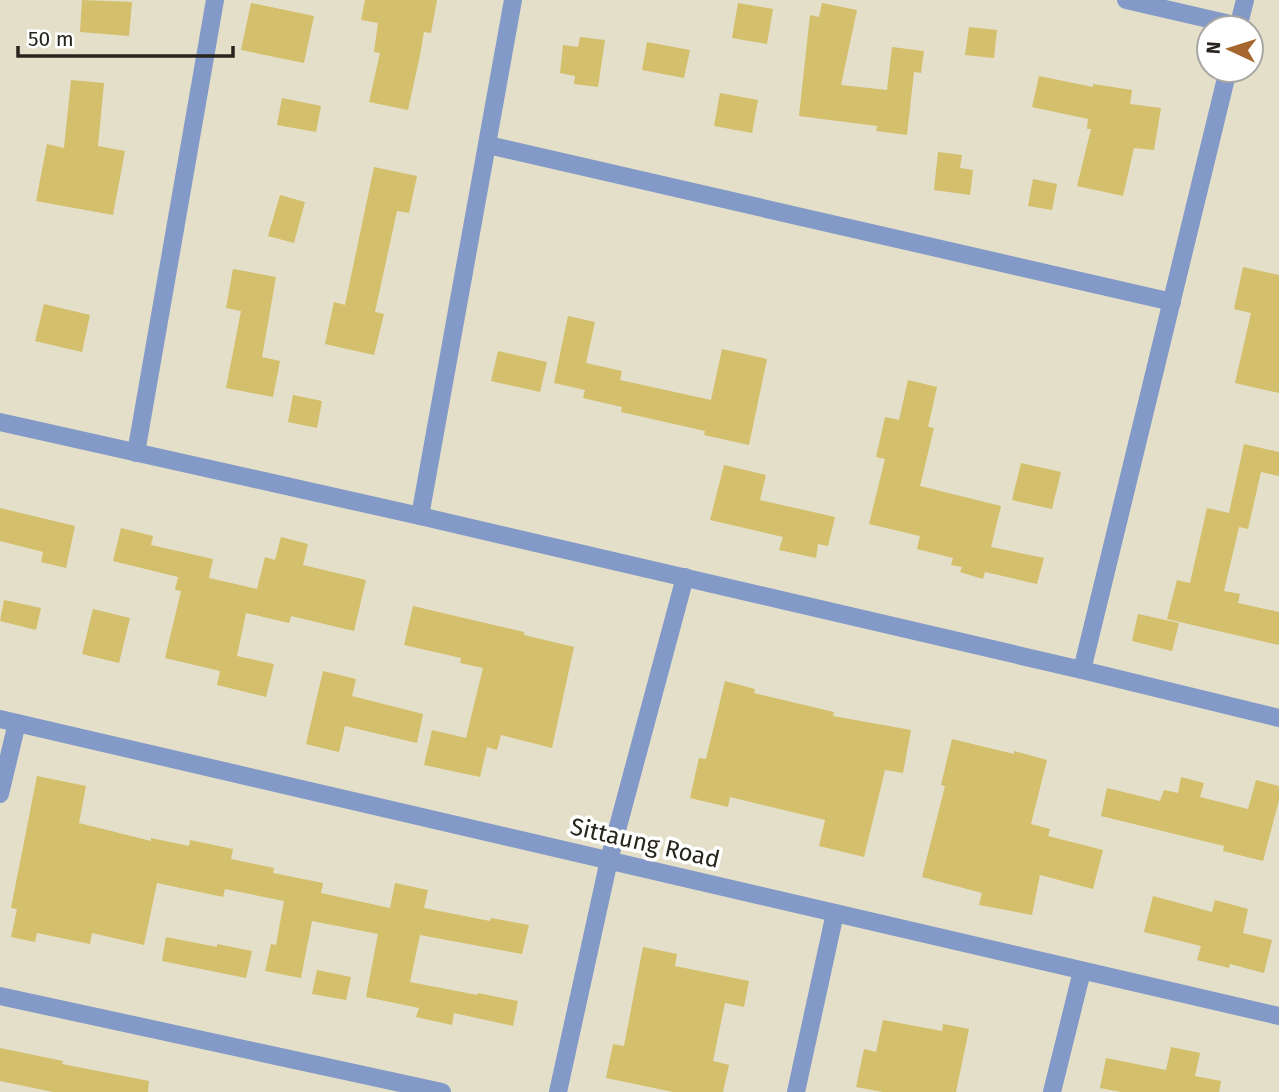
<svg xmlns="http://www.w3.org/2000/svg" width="1279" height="1092" font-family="'Fira Sans',sans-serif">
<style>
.building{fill:#d3bf6c}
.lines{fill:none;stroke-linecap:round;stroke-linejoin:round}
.minor{stroke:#8399c8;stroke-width:18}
.labels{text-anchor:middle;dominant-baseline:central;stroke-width:7;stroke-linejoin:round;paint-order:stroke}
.street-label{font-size:24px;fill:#26241c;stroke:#fff}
</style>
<rect width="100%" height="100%" fill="#e4dfc8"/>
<g class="building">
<path d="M82 0 132 2 129 36 80 32Z"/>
<path d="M365 0H437L431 33 424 32 420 55 408 110 369 102 380 53 374 52 378 23 361 20Z"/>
<path d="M251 3 314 16 304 63 241 50Z"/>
<path d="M738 3 773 9 767 44 732 38Z"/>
<path d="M822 3 857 10 841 85 887 90 892 47 924 51 921 73 914 72 907 135 876 131 877 126 799 116 810 15 819 17Z"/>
<path d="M969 27 997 30 994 58 965 55Z"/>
<path d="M580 37 605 40 598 87 574 84 575 76 560 73 563 45 578 47Z"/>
<path d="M647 42 690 50 684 78 642 70Z"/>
<path d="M1039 76 1093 87V84L1132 90 1130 104 1161 108 1154 150 1134 148 1123 196 1077 186 1091 129H1087L1088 119 1032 107Z"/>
<path d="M71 80 104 83 98 146 125 151 113 215 36 201 47 144 64 148Z"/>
<path d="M720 93 758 100 752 133 714 126Z"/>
<path d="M282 98 321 106 316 132 277 125Z"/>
<path d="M938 152 962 155 960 168 973 170 970 195 934 190Z"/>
<path d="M374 167 417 176 409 213 397 211 375 312 384 314 374 355 325 344 334 302 345 305Z"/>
<path d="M1033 179 1057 184 1052 210 1028 206Z"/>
<path d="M280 195 305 202 294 243 268 236Z"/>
<path d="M1243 267 1279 275V393L1235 383 1251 313 1234 309Z"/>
<path d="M233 269 276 277 262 357 280 361 273 397 226 388 241 311 226 308Z"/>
<path d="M44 304 90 315 82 352 35 341Z"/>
<path d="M568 316 595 322 586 363 622 371 620 380 711 400 722 349 767 359 749 445 704 435 705 431 621 412 622 407 583 398 585 390 554 383Z"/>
<path d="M498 351 547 362 540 392 491 381Z"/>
<path d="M908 380 937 387 928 427 934 428 920 486 1001 506 991 547 1044 558 1037 584 985 572 983 579 960 572 962 567 951 565 953 558 917 549 920 536 869 524 885 459 876 457 885 417 899 420Z"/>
<path d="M293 395 322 401 317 428 288 422Z"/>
<path d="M1244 444 1279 452V476L1261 472 1248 529 1239 527 1224 591 1240 594 1238 603 1279 612V645L1167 619 1177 580 1190 583 1207 508 1229 513Z"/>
<path d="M1021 463 1061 472 1052 509 1012 500Z"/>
<path d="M724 465 766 475 760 500 835 517 828 546 818 544 816 558 779 550 783 537 710 520Z"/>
<path d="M0 508 75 526 66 568 41 562 43 552 0 541Z"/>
<path d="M121 528 153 536 151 545 213 559 209 578 257 589 265 557 275 560 281 537 308 544 303 565 366 580 354 631 291 616 289 623 246 613 237 656 274 664 266 697 217 685 220 671 165 658 181 591 175 590 178 577 113 561Z"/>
<path d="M4 600 41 608 36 630 0 621Z"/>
<path d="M413 606 524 632V635L574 647 552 748 501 735 497 750 487 747 480 777 424 765 432 730 466 738 483 668 460 663 461 658 404 645Z"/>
<path d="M93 609 130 618 119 663 82 654Z"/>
<path d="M1138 614 1179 623 1172 651 1132 641Z"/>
<path d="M323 671 356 679 352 696 423 714 417 743 345 726 339 752 306 744Z"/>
<path d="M725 681 755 689 754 693 834 712 833 716 911 730 903 773 885 770 864 857 819 846 825 820 730 797 728 807 690 798 699 758 706 759Z"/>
<path d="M952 739 1014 754V751L1047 760 1031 824 1050 829 1048 836 1103 850 1093 889 1040 875 1032 915 979 905 982 893 922 877 945 786 941 785Z"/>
<path d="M37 776 86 786 79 823 151 841V838L189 846 190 840 233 849 231 859 274 868 273 873 323 883 321 893 390 908 395 883 428 890 424 908 490 921 491 918 529 925 522 954 420 935 410 982 477 995 478 993 518 1001 513 1026 454 1013 452 1025 416 1017 419 1008 366 997 378 934 312 921 301 978 265 971 271 944 276 945 284 901 225 889 223 897 157 883 144 945 92 933 90 944 37 933 35 942 11 937 17 909 11 908Z"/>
<path d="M1181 777 1204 783 1200 797 1248 809 1256 780 1279 786V800L1263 861 1223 851 1224 846 1101 816 1107 788 1160 801 1164 790 1178 793Z"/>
<path d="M1153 896 1212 912 1215 900 1248 909 1243 933 1272 940 1264 973 1230 964 1229 968 1197 960 1201 946 1144 932Z"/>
<path d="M166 937 217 947V944L252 951 246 978 162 961Z"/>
<path d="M643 947 677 954 675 966 749 981 744 1007 725 1003 713 1061 729 1065 723 1092H673L606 1078 613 1044 624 1046Z"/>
<path d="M317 970 351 977 346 1000 312 994Z"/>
<path d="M883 1020 942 1031 943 1024 969 1029 956 1092H883L856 1087 864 1049 876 1052Z"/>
<path d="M1171 1047 1200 1053 1195 1076 1221 1081 1219 1092H1121L1100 1088 1106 1058 1166 1070Z"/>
<path d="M0 1048 63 1061 62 1064 149 1081 148 1092H53L0 1081Z"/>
</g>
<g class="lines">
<g class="minor">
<path d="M1126 0 1239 26"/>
<path d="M1238 28 1245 0"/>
<path d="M488 145 1172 302"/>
<path d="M0 422 420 516 1082 670 1279 718"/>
<path d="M136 453 215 0"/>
<path d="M420 516 513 0"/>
<path d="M1082 670 1228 70"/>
<path d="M0 719 1279 1016"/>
<path d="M0 794 17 723"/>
<path d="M0 996 442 1092"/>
<path d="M558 1092 609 860 685 577"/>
<path d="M796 1092 835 913"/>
<path d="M1052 1092 1082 971"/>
</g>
</g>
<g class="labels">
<g class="street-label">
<text transform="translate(645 843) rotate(13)">Sittaung Road</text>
</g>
</g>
<g transform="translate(1230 49) rotate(274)"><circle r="33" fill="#ffffff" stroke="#a8a7a4" stroke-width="2"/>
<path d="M0-5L12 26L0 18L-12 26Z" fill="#a5672d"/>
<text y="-10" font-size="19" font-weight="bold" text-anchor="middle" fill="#26241c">N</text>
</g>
<path d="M18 46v10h215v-10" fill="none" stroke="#26241c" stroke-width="3.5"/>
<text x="28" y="46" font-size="21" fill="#26241c" stroke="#ffffff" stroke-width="5" paint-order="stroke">50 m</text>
</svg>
